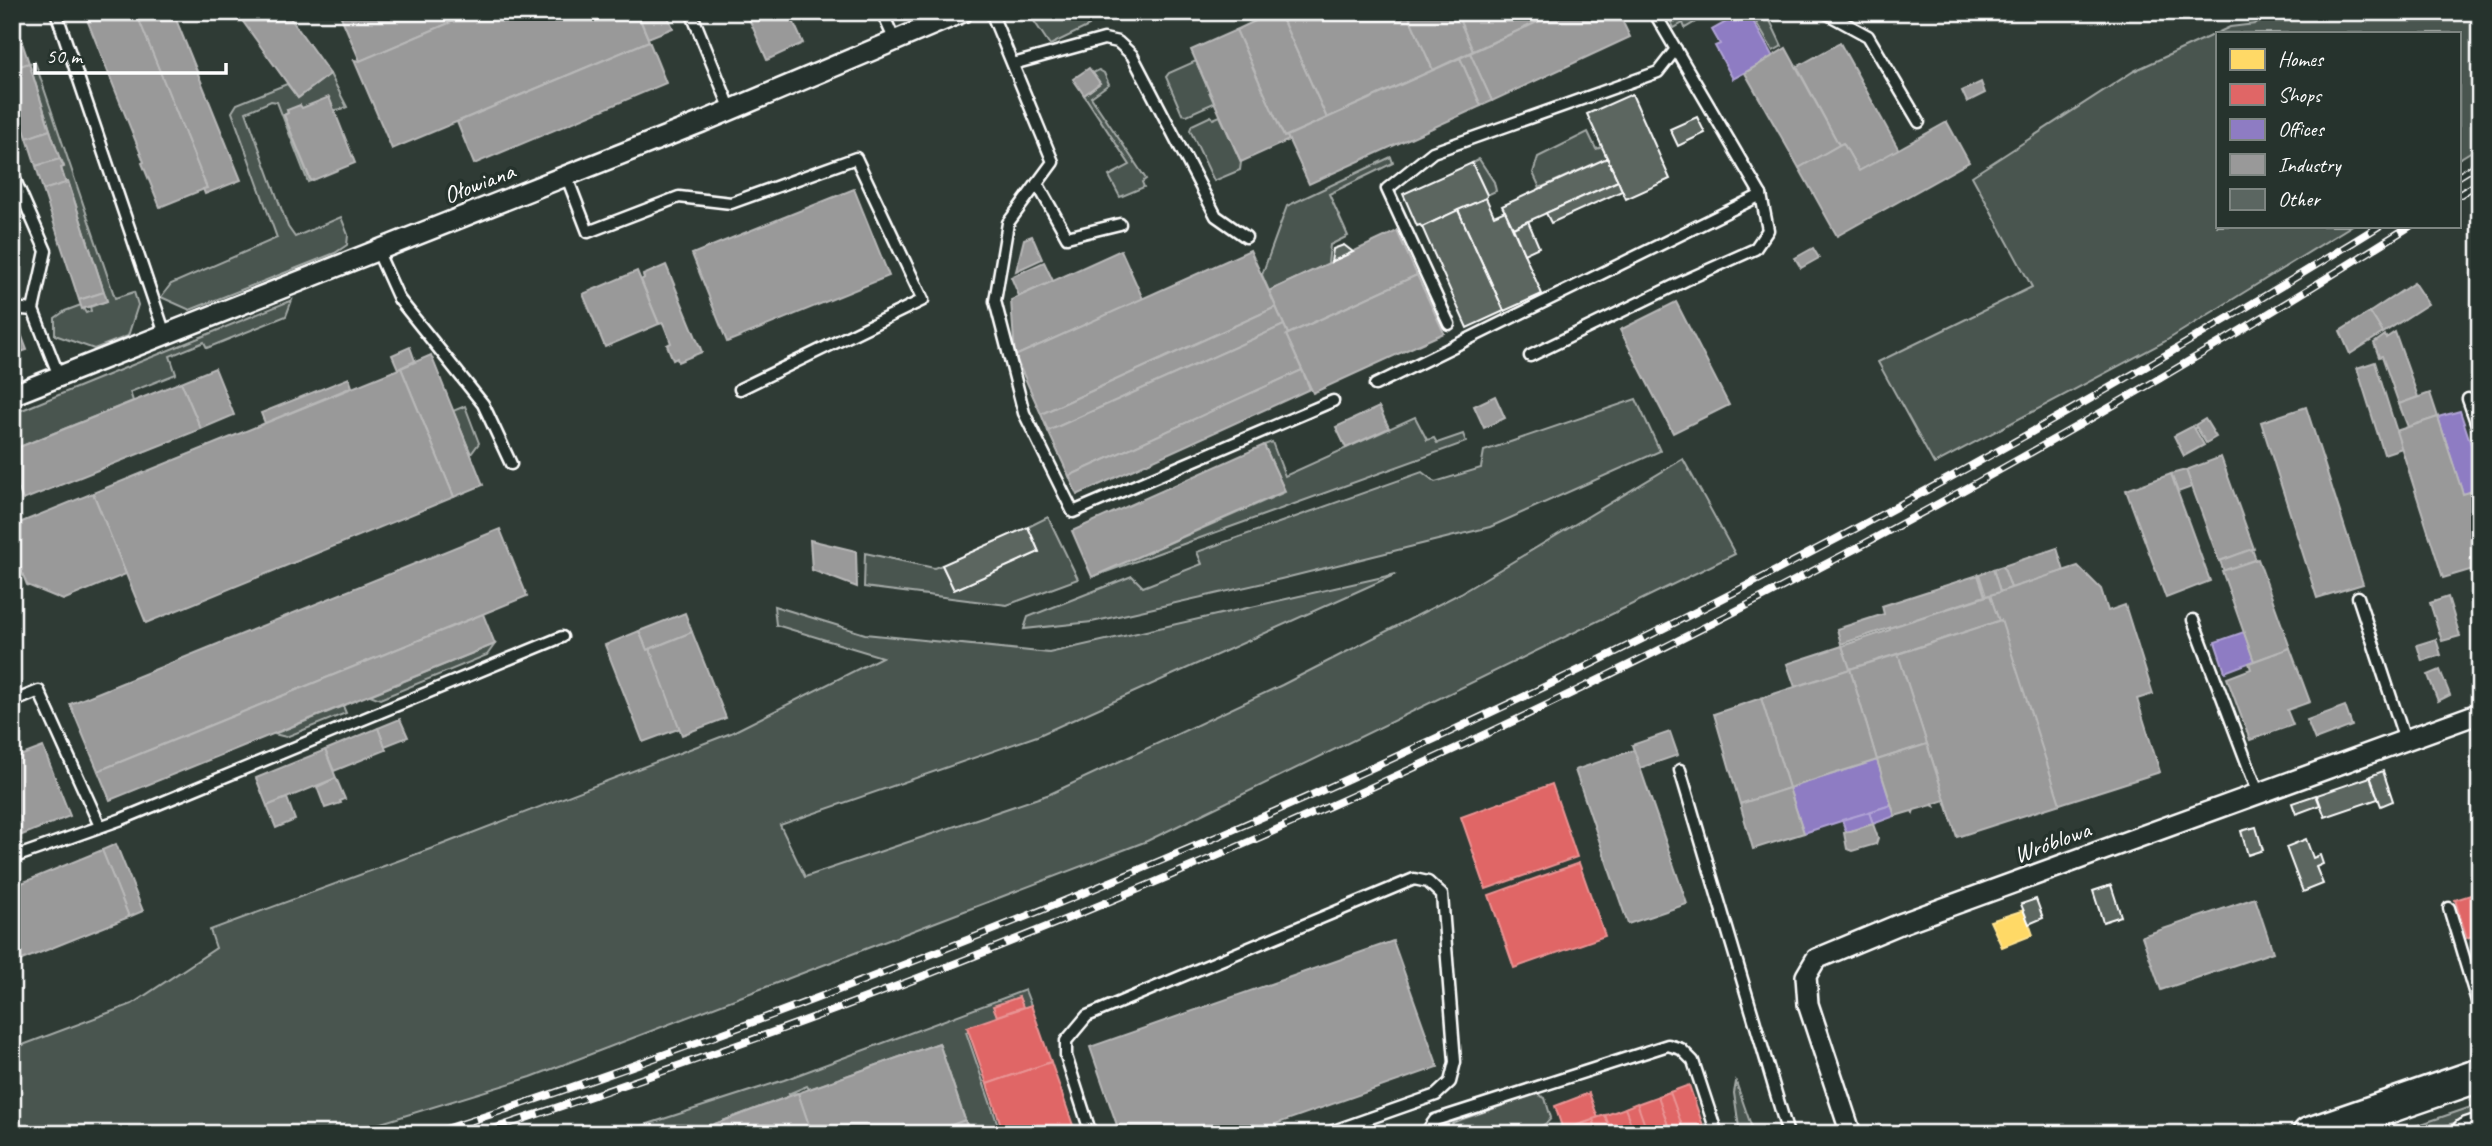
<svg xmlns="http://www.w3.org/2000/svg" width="2492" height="1146" font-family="Caveat,sans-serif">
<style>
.green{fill:#4a544f;stroke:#a4aaa7;stroke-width:2}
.homes{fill:#ffd966;stroke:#ffe494;stroke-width:2}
.shops{fill:#e06666;stroke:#e99494;stroke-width:2}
.offices{fill:#8e7cc3;stroke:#b0a3d5;stroke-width:2}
.industry{fill:#999;stroke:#b8b8b8;stroke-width:2}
.building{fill:#5b6661;stroke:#fff;stroke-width:2}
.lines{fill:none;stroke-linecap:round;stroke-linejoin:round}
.lane-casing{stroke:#fff;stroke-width:15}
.street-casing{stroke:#fff;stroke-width:24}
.primary-casing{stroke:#fff;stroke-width:37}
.lane{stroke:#26332d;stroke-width:10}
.street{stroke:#26332d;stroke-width:19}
.primary{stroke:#26332d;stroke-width:32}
.rail-casing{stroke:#fff;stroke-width:8}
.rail{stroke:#26332d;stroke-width:5;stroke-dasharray:16;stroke-linecap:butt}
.labels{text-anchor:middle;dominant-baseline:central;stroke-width:7;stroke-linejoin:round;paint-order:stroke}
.street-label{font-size:24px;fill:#fff;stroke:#26332d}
</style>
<rect width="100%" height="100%" fill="#2f3b35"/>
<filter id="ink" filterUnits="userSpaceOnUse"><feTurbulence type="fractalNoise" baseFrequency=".0143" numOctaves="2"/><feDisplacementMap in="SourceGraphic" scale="14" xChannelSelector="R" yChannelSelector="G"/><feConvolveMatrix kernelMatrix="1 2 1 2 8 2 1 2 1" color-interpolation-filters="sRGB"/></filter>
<g filter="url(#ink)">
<g class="green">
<path d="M1028 12H1083L1089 26 1050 45Z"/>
<path d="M1666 12H1690L1695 22 1685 28 1683 23 1674 28Z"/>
<path d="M1750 12H1766L1782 46 1773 51Z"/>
<path d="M2268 12H2480V146L2459 159V33H2217V226H2351L2164 342 1934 464 1878 362 2032 287 1972 176 2134 71 2230 27 2255 24Z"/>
<path d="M1196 61 1214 103 1187 115 1182 114 1166 77 1169 73Z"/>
<path d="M35 62 115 298 134 292 138 305 128 336 94 349 55 335V318L65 311 81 305 86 313 91 311 90 307 107 301 68 181H65L61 168 64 166 62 161H60L29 63Z"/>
<path d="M1099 70 1104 73 1109 84 1091 97 1146 179 1142 182 1144 187 1120 197 1109 176 1130 165 1084 95 1100 83 1093 73Z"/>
<path d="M330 74 347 107C328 115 308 108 287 110L288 113 284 115 310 181 308 182 277 102 271 101 246 112 288 227 295 237 341 217 348 235 347 245 335 253 190 310 161 297 171 284 277 238 232 112 237 104 287 84 298 98Z"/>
<path d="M1211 116 1213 119 1220 116 1241 162 1240 170 1214 181 1190 130 1192 125Z"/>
<path d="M1588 132 1596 149 1603 147 1607 158 1540 188 1533 173 1538 157Z"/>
<path d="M1391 157 1393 163 1329 194 1348 236 1330 245 1328 264 1269 291 1262 275 1287 206Z"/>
<path d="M1479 159 1494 182 1496 191 1487 195 1472 163Z"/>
<path d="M292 300 286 316 207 348 204 342 170 356 176 374 130 392 133 401 12 450V414Z"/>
<path d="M1636 399 1660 451 1490 527 1281 579 1092 622 1024 629 1028 617 1132 576 1143 587 1202 564 1197 552 1422 472 1435 482 1481 468 1484 451Z"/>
<path d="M465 406 479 443 471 454 453 411Z"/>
<path d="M1415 417 1427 440 1434 438 1437 443 1463 434 1466 442 1092 577 1285 492 1264 445 1272 442 1285 476Z"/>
<path d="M1683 459 1735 554 1147 841 531 1077 345 1134H12V1049L132 1004 216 948 210 930 441 845 731 733 882 657 776 625 774 606 865 634 1049 653 1396 574 1037 736 780 825 805 877 1050 794 1282 685 1461 593Z"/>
<path d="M1048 517 1078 579 1007 605 864 587 865 553 934 568 942 565 954 590 1039 552 1028 527Z"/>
<path d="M495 644 487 655 380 699 370 695Z"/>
<path d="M343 706 346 713 286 737 274 734Z"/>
<path d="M1025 990 1032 1008 1024 1011 1019 997 994 1006 998 1020 966 1032 1001 1134H970L939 1043 809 1089 807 1086 788 1094 798 1093 688 1134H617L784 1080Z"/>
<path d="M1736 1082 1754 1134H1740L1734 1093Z"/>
<path d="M1537 1094 1545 1098 1551 1118C1539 1139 1467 1134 1443 1134L1454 1122Z"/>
<path d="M2480 1104V1114L2422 1134H2392Z"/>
</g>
<path class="homes" d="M2024 910 2033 935 2002 947 1990 921Z"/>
<g class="shops">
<path d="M1552 784 1577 857 1486 889 1461 817Z"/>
<path d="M1579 863 1605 936 1514 968 1489 895Z"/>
<path d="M2480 892V933L2467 938 2455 900Z"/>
<path d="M1019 997 1023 1007 997 1016 993 1006Z"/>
<path d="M1031 1005 1051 1062 987 1084 967 1027Z"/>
<path d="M1051 1062 1076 1134H1004L987 1084Z"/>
<path d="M1689 1085 1706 1134H1553L1670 1092Z"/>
<path d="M1670 1092 1685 1134H1671L1658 1096Z"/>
<path d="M1589 1093 1598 1118 1563 1130 1555 1106Z"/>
<path d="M1637 1103 1648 1134H1635L1625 1108Z"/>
<path d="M1605 1115 1612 1134H1598L1593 1119Z"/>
</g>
<g class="offices">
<path d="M1744 12H1748L1773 57 1733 79 1715 46 1720 44 1712 30Z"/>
<path d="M2460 411 2480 472V489L2463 494 2438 417Z"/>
<path d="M2244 632 2254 661 2225 672 2215 642Z"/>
<path d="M1877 760 1891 805 1804 833 1789 788Z"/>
<path d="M1891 805 1895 816 1873 824 1869 812Z"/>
<path d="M1869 812 1873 824 1846 832 1842 820Z"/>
</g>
<g class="industry">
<path d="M84 12H136L207 188 160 207 142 163 144 162Z"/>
<path d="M136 12H173L241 180 205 194 203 189 207 188Z"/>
<path d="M236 12H286L330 74 298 98Z"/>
<path d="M339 12H475L360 61Z"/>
<path d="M475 12H637L649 41 392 149 354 60 360 61Z"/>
<path d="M637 12H666L673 28 648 38Z"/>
<path d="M746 12H789L803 43 767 60Z"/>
<path d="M1274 12H1279L1327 118 1284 137 1236 30Z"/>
<path d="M1279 12H1407L1433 70 1327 118Z"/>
<path d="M1407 12H1456L1473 51 1433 70Z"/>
<path d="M1456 12H1559L1473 51Z"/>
<path d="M1559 12H1618L1630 37 1492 101 1470 53Z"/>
<path d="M12 13 29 63 12 69Z"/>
<path d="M1236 30 1284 137 1287 136 1289 140 1241 162 1191 50Z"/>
<path d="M649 41 666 83 474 164 457 122Z"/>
<path d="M1840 43 1899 150 1859 171 1843 143 1839 145 1797 67Z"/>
<path d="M1786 48 1839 145 1799 168 1745 73Z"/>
<path d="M1470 53 1492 101 1481 106 1460 58Z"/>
<path d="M1460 58 1481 106 1309 184 1287 136Z"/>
<path d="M29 63 50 130 27 138 12 94V69Z"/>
<path d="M1089 68 1100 83 1084 95 1073 79Z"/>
<path d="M1981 82 1985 93 1967 102 1962 91Z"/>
<path d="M329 97 355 163 311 181 284 115 288 113 287 110 300 105 302 108Z"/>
<path d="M1947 122 1969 162 1837 236 1799 168 1843 143 1859 171Z"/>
<path d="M50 130 60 159 36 166 27 138Z"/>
<path d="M60 159 64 167 61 168 66 183 43 190 36 166Z"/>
<path d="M65 181H68L104 292 79 300 43 190 66 183Z"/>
<path d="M854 189 889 276 727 342 692 254Z"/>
<path d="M1397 231 1417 275 1288 334 1269 291Z"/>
<path d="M1032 236 1042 259 1016 271 1024 239Z"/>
<path d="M1813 248 1819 258 1801 268 1795 258Z"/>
<path d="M1121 250 1143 299 1015 356 1011 300Z"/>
<path d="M1250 250 1276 307 1041 414 1015 356Z"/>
<path d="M1044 262 1053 281 1019 296 1011 277Z"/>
<path d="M666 265 702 352 678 362 677 358 673 360 667 345 671 343 663 323 659 324 641 280 644 278 643 275Z"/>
<path d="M637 271 659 324 605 347 583 294Z"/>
<path d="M1417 275 1444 333 1313 393 1286 335Z"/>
<path d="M2414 283 2428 304 2383 333 2370 312Z"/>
<path d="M104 292 107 301 82 309 79 300Z"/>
<path d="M1676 302 1729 405 1673 433 1620 330Z"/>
<path d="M1276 307 1284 325 1048 431 1041 414Z"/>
<path d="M2370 312 2383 333 2350 354 2340 331Z"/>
<path d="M1284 325 1288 334 1286 335 1302 370 1069 476 1048 431Z"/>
<path d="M18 326 27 350 12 355V328Z"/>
<path d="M2395 332 2418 397 2399 404 2382 356 2379 357 2374 343 2385 335 2386 338Z"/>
<path d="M410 347 415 361 398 369 392 355Z"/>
<path d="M431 355 483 485 454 497 401 368Z"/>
<path d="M2375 362 2402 448 2384 454 2357 368Z"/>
<path d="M215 368 234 415 201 429 181 382Z"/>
<path d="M401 368 454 497 146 623 93 493Z"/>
<path d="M1302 370 1310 389 1077 495 1069 476Z"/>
<path d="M349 378 352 387 265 423 261 413Z"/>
<path d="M181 382 201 429 23 500 12 473V450Z"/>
<path d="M2430 393 2438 417 2408 427 2399 404Z"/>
<path d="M1495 396 1505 418 1484 428 1474 406Z"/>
<path d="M1379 407 1389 428 1346 448 1336 427Z"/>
<path d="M2306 407 2363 584 2317 598 2261 422Z"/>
<path d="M2438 417 2463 494 2480 489V567L2443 578 2396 431Z"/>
<path d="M2205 419 2216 437 2206 443 2195 425Z"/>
<path d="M2193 426 2204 445 2184 456 2174 436Z"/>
<path d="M1264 445 1285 491 1092 577 1072 531Z"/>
<path d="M2221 457 2254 549 2219 561 2186 470Z"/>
<path d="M2186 470 2192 487 2178 492 2171 474Z"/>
<path d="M2171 474 2210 581 2166 598 2126 490Z"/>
<path d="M93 493 126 574 63 600 27 585 12 548V526Z"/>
<path d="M500 529 527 596 98 771 70 704Z"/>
<path d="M810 540 856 551 857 587 812 570Z"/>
<path d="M2057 548 2064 571 2011 588 2003 566Z"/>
<path d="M2252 549 2256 560 2224 571 2220 561Z"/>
<path d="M2258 559 2290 648 2254 661 2222 571Z"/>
<path d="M2003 566 2011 588 2000 592 1993 569Z"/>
<path d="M2078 566 2101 589 2108 611 2125 605 2153 694 2137 699 2160 772 2060 804 1990 595Z"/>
<path d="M1993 569 2000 592 1986 596 1979 574Z"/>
<path d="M1978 575 1985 596 1841 644 1837 629 1884 614 1882 606Z"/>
<path d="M1990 595 1999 621 1850 669 1842 646 1890 630 1889 628Z"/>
<path d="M2448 597 2460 636 2442 641 2430 603Z"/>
<path d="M685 613 692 632 647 650 639 631Z"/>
<path d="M483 614 495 644 110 800 98 771Z"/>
<path d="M2001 620 2060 804 1957 837 1898 654Z"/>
<path d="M639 631 647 650 650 649 681 728 643 742 605 645Z"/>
<path d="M692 632 726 718 682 735 650 649Z"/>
<path d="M2436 639 2441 655 2422 661 2417 645Z"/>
<path d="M1842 646 1850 669 1795 687 1787 664Z"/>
<path d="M2290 648 2310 702 2287 710 2293 725 2250 740 2227 678 2251 669 2249 663Z"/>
<path d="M1898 654 1927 744 1877 760 1850 669Z"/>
<path d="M1850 669 1877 760 1789 788 1761 698Z"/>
<path d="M2440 670 2450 695 2438 701 2428 675Z"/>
<path d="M1761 698 1789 788 1740 804 1714 714Z"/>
<path d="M2345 706 2352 726 2315 740 2307 720Z"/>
<path d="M400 719 408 737 385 746 378 728Z"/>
<path d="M378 728 386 750 334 771 325 750Z"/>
<path d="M1670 732 1678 755 1640 768 1632 745Z"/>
<path d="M1927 744 1945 800 1933 804 1934 806 1932 805 1914 810 1913 813 1912 811 1895 816 1877 760Z"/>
<path d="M43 747 70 816 12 839V759Z"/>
<path d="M325 750 336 778 267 806 256 778Z"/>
<path d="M1634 750 1687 904 1628 924 1575 770Z"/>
<path d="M336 778 345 799 340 801 341 803 325 808 317 787Z"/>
<path d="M1789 788 1804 833 1753 849 1740 804Z"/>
<path d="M287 798 295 820 276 828 267 806Z"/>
<path d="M1873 824 1878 838 1876 844 1852 851 1847 849 1844 833Z"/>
<path d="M116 844 143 911 129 917 102 850Z"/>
<path d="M102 850 129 917 12 964V887Z"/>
<path d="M2255 898 2273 952 2161 990 2142 936Z"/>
<path d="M1393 941 1438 1067 1247 1134H1120L1090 1047Z"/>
<path d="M939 1043 965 1120 933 1134H812L798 1093Z"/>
<path d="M798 1093 812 1134H688Z"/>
<path d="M965 1120 970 1134H933V1132Z"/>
</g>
<g class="building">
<path d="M1632 94 1670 179 1626 199 1587 114Z"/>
<path d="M1697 117 1705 133 1678 146 1670 129Z"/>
<path d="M1607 158 1618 181 1513 228 1502 206Z"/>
<path d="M1472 163 1487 195 1486 198 1422 227 1420 225 1417 226 1403 194Z"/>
<path d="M1618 181 1622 191 1551 223 1546 213Z"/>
<path d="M1486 198 1494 216 1505 211 1542 294 1504 311 1458 210Z"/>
<path d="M1458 210 1504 311 1467 328 1422 227Z"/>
<path d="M1528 221 1539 247 1524 254 1513 228Z"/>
<path d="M1344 245 1353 252 1331 262 1333 249Z"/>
<path d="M1028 527 1039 552 954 590 942 565Z"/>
<path d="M2383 771 2393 801 2381 806 2370 776Z"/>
<path d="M2370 777 2378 799 2325 817 2317 795Z"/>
<path d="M2316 795 2320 805 2296 814 2292 803Z"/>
<path d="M2256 827 2263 850 2248 855 2241 831Z"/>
<path d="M2306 839 2313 858 2320 855 2323 864 2316 867 2323 884 2303 892 2286 847Z"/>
<path d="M2111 885 2121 916 2103 922 2093 891Z"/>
<path d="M2036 899 2043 918 2029 924 2021 904Z"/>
</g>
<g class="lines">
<defs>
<g id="lane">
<path d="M56 12 165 334"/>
<path d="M691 12 731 110"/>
<path d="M882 12 895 41"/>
<path d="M991 12 1053 162 1008 223 995 301 1024 413 1073 512 1333 401"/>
<path d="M1824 12 1868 36 1919 122"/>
<path d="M1013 64 1104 39 1118 42 1132 55 1216 216 1246 237"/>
<path d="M12 173 46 251 33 310 59 376"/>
<path d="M566 175 588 232 679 197 731 203 856 158 923 300 740 389"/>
<path d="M1037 183 1067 237 1120 224"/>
<path d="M377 250 399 299 483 404 511 464"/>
<path d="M12 308 33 310"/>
<path d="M1449 324 1387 189 1433 152 1658 72 1676 49"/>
<path d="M1530 356 1686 280 1755 249 1768 230 1761 195"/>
<path d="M1375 385 1761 195 1654 12"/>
<path d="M2468 399 2480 433"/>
<path d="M2358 597 2405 740"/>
<path d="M2193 620 2258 792"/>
<path d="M12 702 39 691 100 826"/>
<path d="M1680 770 1788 1134"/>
<path d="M12 858 122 819 562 637"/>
<path d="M2449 908 2480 1011"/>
<path d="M1091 1134 1066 1056V1041L1087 1016 1414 879 1428 882 1442 895 1455 1062 1450 1082 1436 1095 1325 1134"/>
<path d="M1425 1134 1435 1120 1668 1045 1681 1049 1693 1061 1717 1134"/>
</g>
<g id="street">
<path d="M12 395 702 122 963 12"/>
<path d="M1851 1134 1808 1004 1806 976 1816 959 1900 924 2480 713"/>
</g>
<g id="primary">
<path d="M2309 1134 2480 1075"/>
<path d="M2468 1134 2480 1130"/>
</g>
</defs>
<use href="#lane" class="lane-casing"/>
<use href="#street" class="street-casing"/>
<use href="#primary" class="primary-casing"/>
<use href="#lane" class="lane"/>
<use href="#street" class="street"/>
<use href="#primary" class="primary"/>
<defs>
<g id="rail">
<path d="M2459 176 2480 163"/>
<path d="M2459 195 2480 182"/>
<path d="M430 1134C598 1081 765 1019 929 955 1435 758 1919 513 2379 226"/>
<path d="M478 1134C638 1081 797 1026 954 964 1461 765 1950 517 2410 226"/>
</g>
</defs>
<use href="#rail" class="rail-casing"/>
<use href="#rail" class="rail"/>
</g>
</g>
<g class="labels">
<g class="street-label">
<text transform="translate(479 183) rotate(-21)">Ołowiana</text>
<text transform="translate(2052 842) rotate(-20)">Wróblowa</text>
</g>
</g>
<rect width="2492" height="1146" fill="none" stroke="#26332d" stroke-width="42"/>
<rect x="21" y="21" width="2450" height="1104" fill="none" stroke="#fff" stroke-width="2.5" filter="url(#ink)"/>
<rect x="2216" y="32" width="245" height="196" fill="#26332d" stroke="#7d8581" stroke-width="2"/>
<rect x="2230" y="49" width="35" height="21" fill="#ffd966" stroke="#7d8581" stroke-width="2"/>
<text x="2278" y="66" font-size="21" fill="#ffffff">Homes</text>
<rect x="2230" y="84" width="35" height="21" fill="#e06666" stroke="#7d8581" stroke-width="2"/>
<text x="2278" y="102" font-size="21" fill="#ffffff">Shops</text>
<rect x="2230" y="119" width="35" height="21" fill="#8e7cc3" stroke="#7d8581" stroke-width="2"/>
<text x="2278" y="136" font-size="21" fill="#ffffff">Offices</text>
<rect x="2230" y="154" width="35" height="21" fill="#999999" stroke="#7d8581" stroke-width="2"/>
<text x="2278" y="172" font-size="21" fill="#ffffff">Industry</text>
<rect x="2230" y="189" width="35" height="21" fill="#5b6661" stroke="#7d8581" stroke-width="2"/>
<text x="2278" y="206" font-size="21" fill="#ffffff">Other</text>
<path d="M35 63v10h191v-10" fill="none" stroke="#ffffff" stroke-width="3.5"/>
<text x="46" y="63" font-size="21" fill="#ffffff" stroke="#26332d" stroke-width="5" paint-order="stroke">50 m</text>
</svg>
